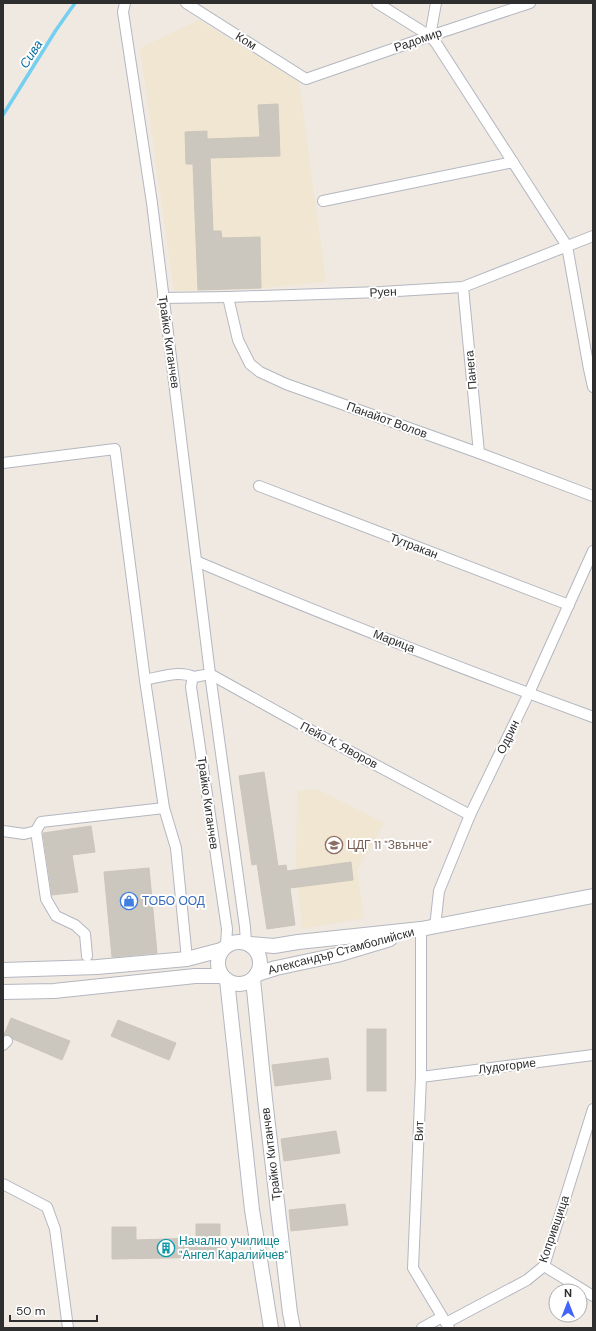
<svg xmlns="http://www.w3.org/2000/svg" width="596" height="1331" font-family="'DM Sans',sans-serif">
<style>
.education{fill:#f0e6d1}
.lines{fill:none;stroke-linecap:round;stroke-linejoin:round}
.stream{stroke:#75cff0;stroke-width:3.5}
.building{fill:#cbc7bf;stroke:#cbc5ba}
.street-casing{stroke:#b4b7c1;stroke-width:12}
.secondary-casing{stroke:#b4b7c1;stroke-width:16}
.street{stroke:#fff;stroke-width:10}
.secondary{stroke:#fff;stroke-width:14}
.labels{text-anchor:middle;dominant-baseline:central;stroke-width:4;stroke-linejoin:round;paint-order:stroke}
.street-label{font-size:12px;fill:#2e2e2e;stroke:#fff}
.education-label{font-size:12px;fill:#785e54;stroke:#fff;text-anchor:start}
.shop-label{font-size:12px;fill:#366cbe;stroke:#fff;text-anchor:start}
.culture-label{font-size:12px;fill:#0d838f;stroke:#fff;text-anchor:start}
.water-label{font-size:13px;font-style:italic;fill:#0d6fa3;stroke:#fff}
</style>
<rect width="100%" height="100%" fill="#efe9e1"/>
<g class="education">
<path d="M199 20 299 82 326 282 261 288 174 291 140 48Z"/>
<path d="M297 790H319L384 823 357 870 364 918 302 929 296 867Z"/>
</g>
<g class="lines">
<path class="stream" d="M3 115 56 30 75 3"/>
</g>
<g class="building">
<path d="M278 104 280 156 210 158 213 231H221L222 238 260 237 261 288 198 290 193 164H186L185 132 207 131V139L260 137 258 105Z"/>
<path d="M264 772 278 866 286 865 287 871 351 862 353 880 290 888 295 925 267 929 257 864 252 865 239 776Z"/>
<path d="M91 826 95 852 72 855 78 892 52 895 43 833Z"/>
<path d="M149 868 157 953 112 957 104 872Z"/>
<path d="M11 1018 70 1041 62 1060 13 1039 9 1035H4Z"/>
<path d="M118 1020 176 1043 169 1060 111 1036Z"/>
<rect x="367" y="1029" width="19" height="62"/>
<path d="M328 1058 331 1079 275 1086 272 1065Z"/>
<path d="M336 1131 340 1153 284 1161 281 1139Z"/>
<path d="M345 1204 348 1225 291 1231 289 1210Z"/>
<path d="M196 1224H220V1257L112 1259V1227H136V1240L196 1238Z"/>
</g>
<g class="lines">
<defs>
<g id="street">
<path d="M125 3 123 12 152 203 210 674 245 927 246 943"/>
<path d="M186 3 306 79 430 36 530 3"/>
<path d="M377 3 430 36 436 43 567 246 589 369 593 387"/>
<path d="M430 36 436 3"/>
<path d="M323 201 513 162"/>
<path d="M463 287 479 453"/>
<path d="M228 297 238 340 250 364 260 372 286 384 479 453 593 496"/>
<path d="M163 298 228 297 381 292 463 287 593 236"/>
<path d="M3 463 115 449 145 680 164 808 176 848 187 959"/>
<path d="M259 486 569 605"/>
<path d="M196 561C327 617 460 668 593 717"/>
<path d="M210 674 323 737 470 815"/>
<path d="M210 674 194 677 192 681 191 687 227 929 226 945"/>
<path d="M145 680C160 677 179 670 194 677"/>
<path d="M3 831 24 834 36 831 46 899 56 916 75 925 85 934 87 956"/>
<path d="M36 831 41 822 164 808"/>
<path d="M435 927 439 891 470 815 529 693 593 551"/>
<path d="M421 929V1077L413 1268 449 1328"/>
<path d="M3 1045 7 1041"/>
<path d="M421 1077 593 1055"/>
<path d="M3 1184 47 1207 55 1229 68 1328"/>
<path d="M544 1266 593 1296"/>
<path d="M446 1323 527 1280 544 1266 593 1109"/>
<path d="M422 1328 442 1317"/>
</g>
<g id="secondary">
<circle cx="239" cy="963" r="21"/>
<path d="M250 944 274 946 298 942 421 929 593 896"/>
<path d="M3 970 97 967 187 959 221 950"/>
<path d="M257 974 276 968 337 955 390 939"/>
<path d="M253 979 265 1099 290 1313 293 1328"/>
<path d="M227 980 252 1210 271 1328"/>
<path d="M3 992 54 991 195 976H222"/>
</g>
</defs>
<use href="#street" class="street-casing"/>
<use href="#secondary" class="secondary-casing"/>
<use href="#street" class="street"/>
<use href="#secondary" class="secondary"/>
</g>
<defs>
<symbol id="school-ring" viewBox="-11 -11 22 22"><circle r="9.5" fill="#fff" stroke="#8d6e63" stroke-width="1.5"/><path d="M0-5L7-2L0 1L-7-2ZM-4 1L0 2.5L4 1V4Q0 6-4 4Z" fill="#8d6e63"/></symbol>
<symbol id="shop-ring" viewBox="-11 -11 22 22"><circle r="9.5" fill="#fff" stroke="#3f7fe0" stroke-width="1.5"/><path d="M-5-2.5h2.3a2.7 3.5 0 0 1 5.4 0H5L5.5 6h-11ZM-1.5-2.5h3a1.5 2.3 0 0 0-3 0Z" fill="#3f7fe0"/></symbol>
<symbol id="building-ring" viewBox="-11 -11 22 22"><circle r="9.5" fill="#fff" stroke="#0f9aa8" stroke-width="1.5"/><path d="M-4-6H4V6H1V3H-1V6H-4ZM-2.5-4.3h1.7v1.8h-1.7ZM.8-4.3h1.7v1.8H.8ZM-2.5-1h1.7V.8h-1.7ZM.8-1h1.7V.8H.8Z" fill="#0f9aa8"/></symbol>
</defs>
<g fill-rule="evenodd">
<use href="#school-ring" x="324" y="835" width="20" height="20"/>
<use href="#shop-ring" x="119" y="891" width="20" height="20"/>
<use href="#building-ring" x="156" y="1238" width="20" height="20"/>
</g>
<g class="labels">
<g class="street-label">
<text transform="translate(418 40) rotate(-19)">Радомир</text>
<text transform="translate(246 41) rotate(32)">Ком</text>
<text transform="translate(383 292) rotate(-3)">Руен</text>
<text transform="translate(169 342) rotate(82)">Трайко Китанчев</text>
<text transform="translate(471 370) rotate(-95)">Панега</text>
<text transform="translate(387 420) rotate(20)">Панайот Волов</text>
<text transform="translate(414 546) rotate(21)">Тутракан</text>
<text transform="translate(394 641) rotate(21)">Марица</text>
<text transform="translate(508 737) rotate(-64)">Одрин</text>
<text transform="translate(339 745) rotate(28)">Пейо К. Яворов</text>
<text transform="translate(208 803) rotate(82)">Трайко Китанчев</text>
<text transform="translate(341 951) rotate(-15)">Александър Стамболийски</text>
<text transform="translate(507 1066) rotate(-7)">Лудогорие</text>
<text transform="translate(419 1131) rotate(-88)">Вит</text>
<text transform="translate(271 1154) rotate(-97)">Трайко Китанчев</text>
<text transform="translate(554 1229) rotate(-71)">Копривщица</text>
</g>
<g class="education-label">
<text x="347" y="845">ЦДГ 11 "Звънче"</text>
</g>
<g class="shop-label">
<text x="142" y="901">ТОБО ООД</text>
</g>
<g class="culture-label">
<text x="179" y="1241">Начално училище<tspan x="179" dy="14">"Ангел Каралийчев"</tspan></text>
</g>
<g class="water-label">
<text transform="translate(31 54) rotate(-57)">Сива</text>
</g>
</g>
<rect width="596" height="1331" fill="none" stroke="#2e2e2e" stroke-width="8"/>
<g transform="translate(568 1303)"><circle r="19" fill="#ffffff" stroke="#ababab"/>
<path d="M0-3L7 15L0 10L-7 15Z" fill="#4264fb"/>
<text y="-6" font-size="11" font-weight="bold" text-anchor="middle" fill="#2e2e2e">N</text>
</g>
<path d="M10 1315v6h87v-6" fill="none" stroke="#2e2e2e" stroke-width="2"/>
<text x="16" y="1315" font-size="12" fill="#2e2e2e" stroke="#ffffff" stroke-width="3" paint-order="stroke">50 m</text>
</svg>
